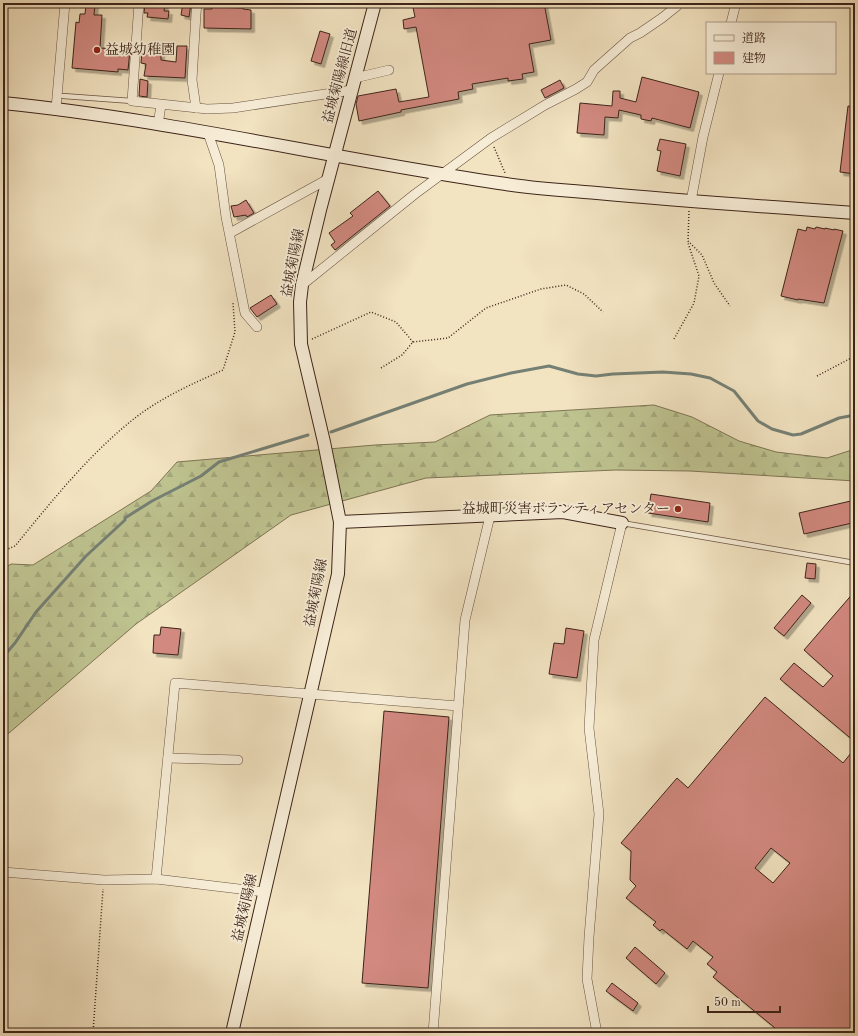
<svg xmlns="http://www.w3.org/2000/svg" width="858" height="1036" font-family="'Old Standard TT','Noto Serif JP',serif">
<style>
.forest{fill:url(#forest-firs);stroke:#7e7454}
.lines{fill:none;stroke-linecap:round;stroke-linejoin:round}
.stream{stroke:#758075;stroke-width:3}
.building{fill:#d28980;stroke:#3d2419;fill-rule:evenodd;filter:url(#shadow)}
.lane-casing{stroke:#6a5443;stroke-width:6}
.street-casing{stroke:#6a5443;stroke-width:10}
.secondary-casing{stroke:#3d2419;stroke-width:14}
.path{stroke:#3d2419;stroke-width:1.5;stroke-dasharray:1 2;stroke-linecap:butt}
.lane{stroke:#f7edd7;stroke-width:4.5}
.street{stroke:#f7edd7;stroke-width:9}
.secondary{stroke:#f7edd7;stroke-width:12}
.poi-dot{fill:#8f2418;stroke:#f7edd7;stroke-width:1.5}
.labels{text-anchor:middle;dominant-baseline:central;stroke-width:3.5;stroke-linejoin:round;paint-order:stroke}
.poi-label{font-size:14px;fill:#3d2419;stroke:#f7edd7;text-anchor:start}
.street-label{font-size:14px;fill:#3d2419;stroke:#f7edd7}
</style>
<defs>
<pattern id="forest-firs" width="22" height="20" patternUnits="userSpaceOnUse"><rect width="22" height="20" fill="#bec390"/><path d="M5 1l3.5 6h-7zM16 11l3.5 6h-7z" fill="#a4a77c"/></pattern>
<filter id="shadow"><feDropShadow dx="3.5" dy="3.5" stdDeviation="0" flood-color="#0004"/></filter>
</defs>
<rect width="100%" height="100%" fill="#f2e3c1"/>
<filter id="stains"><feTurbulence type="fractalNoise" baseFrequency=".005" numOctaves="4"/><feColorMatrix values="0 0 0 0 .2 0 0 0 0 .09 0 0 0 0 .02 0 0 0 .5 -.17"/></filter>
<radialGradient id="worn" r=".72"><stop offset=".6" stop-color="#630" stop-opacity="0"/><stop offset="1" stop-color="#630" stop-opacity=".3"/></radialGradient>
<path class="forest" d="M654 405 692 417 739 441 776 452 827 458 855 449V481L690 471 616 470 426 478 291 515 136 624 9 733 3 736V569L11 564 33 565 151 491 177 462 375 445 435 442 490 415Z"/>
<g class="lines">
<g class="stream">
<path d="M331 432 467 384 511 373 549 366 578 374 596 376 613 374 663 372 691 374 710 378 734 391 758 421 772 429 793 435 801 434 839 418 855 415"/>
<path d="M3 657 15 643 36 612 86 556 125 520V518L152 501 201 476 219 462 308 435"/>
</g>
</g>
<g class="building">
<path d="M145 3 165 4 164 11H169L168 19 147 17 148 13H144Z"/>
<path d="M183 3H191L189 17 181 15Z"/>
<path d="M412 3H544L551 40 529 44 534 72 522 74 523 79 508 81V78L472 84 473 89 458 92 459 99 401 110V112L359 121 356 104 358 96 396 89 399 102 429 97 416 27 404 29 403 20 415 17Z"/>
<path d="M86 4H95L94 15H102L100 48 130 50 128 70 118 69V72L72 68 76 22 79 23 80 14H85Z"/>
<path d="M212 7 243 8V9L251 10V29L204 28V9H212Z"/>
<path d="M320 31 330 34 321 64 311 61Z"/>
<path d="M177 46H187L185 78 144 76 146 64 141 63 142 51H145L146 47 155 48 154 52H161V60L176 62Z"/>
<path d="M642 77 699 92 690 128 652 118 651 121 641 119V115L619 110 618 118 605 117 604 135 577 133 580 103 612 106 613 91H620V98L636 102Z"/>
<path d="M140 79 148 81 147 97 139 96Z"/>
<path d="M560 80 564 88 545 98 541 90Z"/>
<path d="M848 106 855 107V174L840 172Z"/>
<path d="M660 139 686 144 680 176 657 171 661 151 657 150Z"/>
<path d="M378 191 390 206 335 250 331 245 335 242 329 233 353 216 350 213Z"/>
<path d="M246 200 254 213 247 217 246 215 234 217 231 206 238 205Z"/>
<path d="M807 227 815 229 816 227 825 229V228L834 230V229L843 231 824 303 798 299V300L781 296 798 229 806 231Z"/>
<path d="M271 295 277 304 257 317 250 308Z"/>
<path d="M651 494 710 503 708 522 648 513Z"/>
<path d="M855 500V518H851L852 523 804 534 799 513Z"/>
<path d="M807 563 816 564 815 579 805 578Z"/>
<path d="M855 591V742L780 679 794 663 823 687 833 676 804 650Z"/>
<path d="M802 595 811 603 784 636 774 628Z"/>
<path d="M161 627 181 629 178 655 153 653 154 635H160Z"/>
<path d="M566 628 584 631 577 678 549 674 554 643 564 644Z"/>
<path d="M765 697 843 763 855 748V1027L850 1030 849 1033H781L713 977 717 972 707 964 713 957 693 941 687 949 662 929 660 931 653 925 656 922 626 898 636 886 630 880 631 851 621 843 677 778 688 788ZM771 848 790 863 773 883 755 868Z"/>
<path d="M384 711 449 717 428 988 362 983Z"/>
<path d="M635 947 665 973 656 984 626 958Z"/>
<path d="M612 983 638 1003 633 1011 606 991Z"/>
</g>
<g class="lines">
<defs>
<g id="lane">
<path d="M63 96 132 101"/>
<path d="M622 523 855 563"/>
<path d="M853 1033 855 1031"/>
</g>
<g id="street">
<path d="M139 3 132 101 207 109 233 108 352 90"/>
<path d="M731 23 736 3"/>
<path d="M355 78 389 70"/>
<path d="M196 108 192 80 196 14 197 3"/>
<path d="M56 109 65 3"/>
<path d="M158 125 161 105"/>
<path d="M208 133 219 165 226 217 245 313 257 327"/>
<path d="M691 201 703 137 719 73"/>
<path d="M230 233 328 179"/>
<path d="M302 285 415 194 491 138 545 105 576 89 587 82 594 70 630 38 640 33 662 18 677 6 678 3"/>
<path d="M168 758 238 760"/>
<path d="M3 872 104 880 156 879 264 892"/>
<path d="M156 879 175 683 458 706"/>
<path d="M433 1033 465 620 490 516"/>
<path d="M597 1033 587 979 589 937 599 814 589 728 594 640 622 523"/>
</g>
<g id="secondary">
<path d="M3 103C172 120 338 160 506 184 536 189 567 190 597 193 683 201 769 207 855 213"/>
<path d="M340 522 563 512 622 523"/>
<path d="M232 1033 338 574 340 522 324 442 301 344 300 302 302 285 320 210 375 3"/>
</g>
</defs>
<use href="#lane" class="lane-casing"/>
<use href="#street" class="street-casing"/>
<use href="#secondary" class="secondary-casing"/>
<g class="path">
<path d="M494 147 505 173"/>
<path d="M689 211 688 241 702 255 714 283 730 306"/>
<path d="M312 339 371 312 396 322 413 342"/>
<path d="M674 339 694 303 699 276 688 243"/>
<path d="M381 368 402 355 413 342 448 338 486 308 541 289 566 285 584 294 603 312"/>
<path d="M817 376 855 356"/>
<path d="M3 551 15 546C52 501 89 454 135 418 162 397 192 384 223 370L235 332 233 303"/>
<path d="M93 1033 103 889"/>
</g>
<use href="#lane" class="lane"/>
<use href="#street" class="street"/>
<use href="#secondary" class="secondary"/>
</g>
<g class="poi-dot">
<circle cx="97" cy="50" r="4"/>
<circle cx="678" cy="509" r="4"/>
</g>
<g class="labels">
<g class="poi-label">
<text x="105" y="50">益城幼稚園</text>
<text x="670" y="509" text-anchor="end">益城町災害ボランティアセンター</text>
</g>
<g class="street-label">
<text transform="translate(340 76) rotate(-75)">益城菊陽線旧道</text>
<text transform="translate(293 263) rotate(-79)">益城菊陽線</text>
<text transform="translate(316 593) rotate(-79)">益城菊陽線</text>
<text transform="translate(245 908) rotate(-77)">益城菊陽線</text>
</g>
</g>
<rect width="858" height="1036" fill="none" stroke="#f2e3c1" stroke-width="16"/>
<rect x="4" y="4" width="850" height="1028" fill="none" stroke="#3d2419" stroke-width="2"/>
<rect x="8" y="8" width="842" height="1020" fill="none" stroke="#3d2419"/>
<rect x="706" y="22" width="130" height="52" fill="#f7edd7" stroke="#ad9d8b"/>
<rect x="714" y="35" width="20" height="6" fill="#f7edd7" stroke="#ad9d8b"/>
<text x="742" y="42" font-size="12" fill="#3d2419">道路</text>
<rect x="714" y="52" width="20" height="12" fill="#d28980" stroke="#ad9d8b"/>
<text x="742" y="62" font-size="12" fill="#3d2419">建物</text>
<path d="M708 1006v6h72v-6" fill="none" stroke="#3d2419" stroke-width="2"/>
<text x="714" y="1006" font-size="12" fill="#3d2419" stroke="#f7edd7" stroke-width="3" paint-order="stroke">50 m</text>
<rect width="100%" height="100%" filter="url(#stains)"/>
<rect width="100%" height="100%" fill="url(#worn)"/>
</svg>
